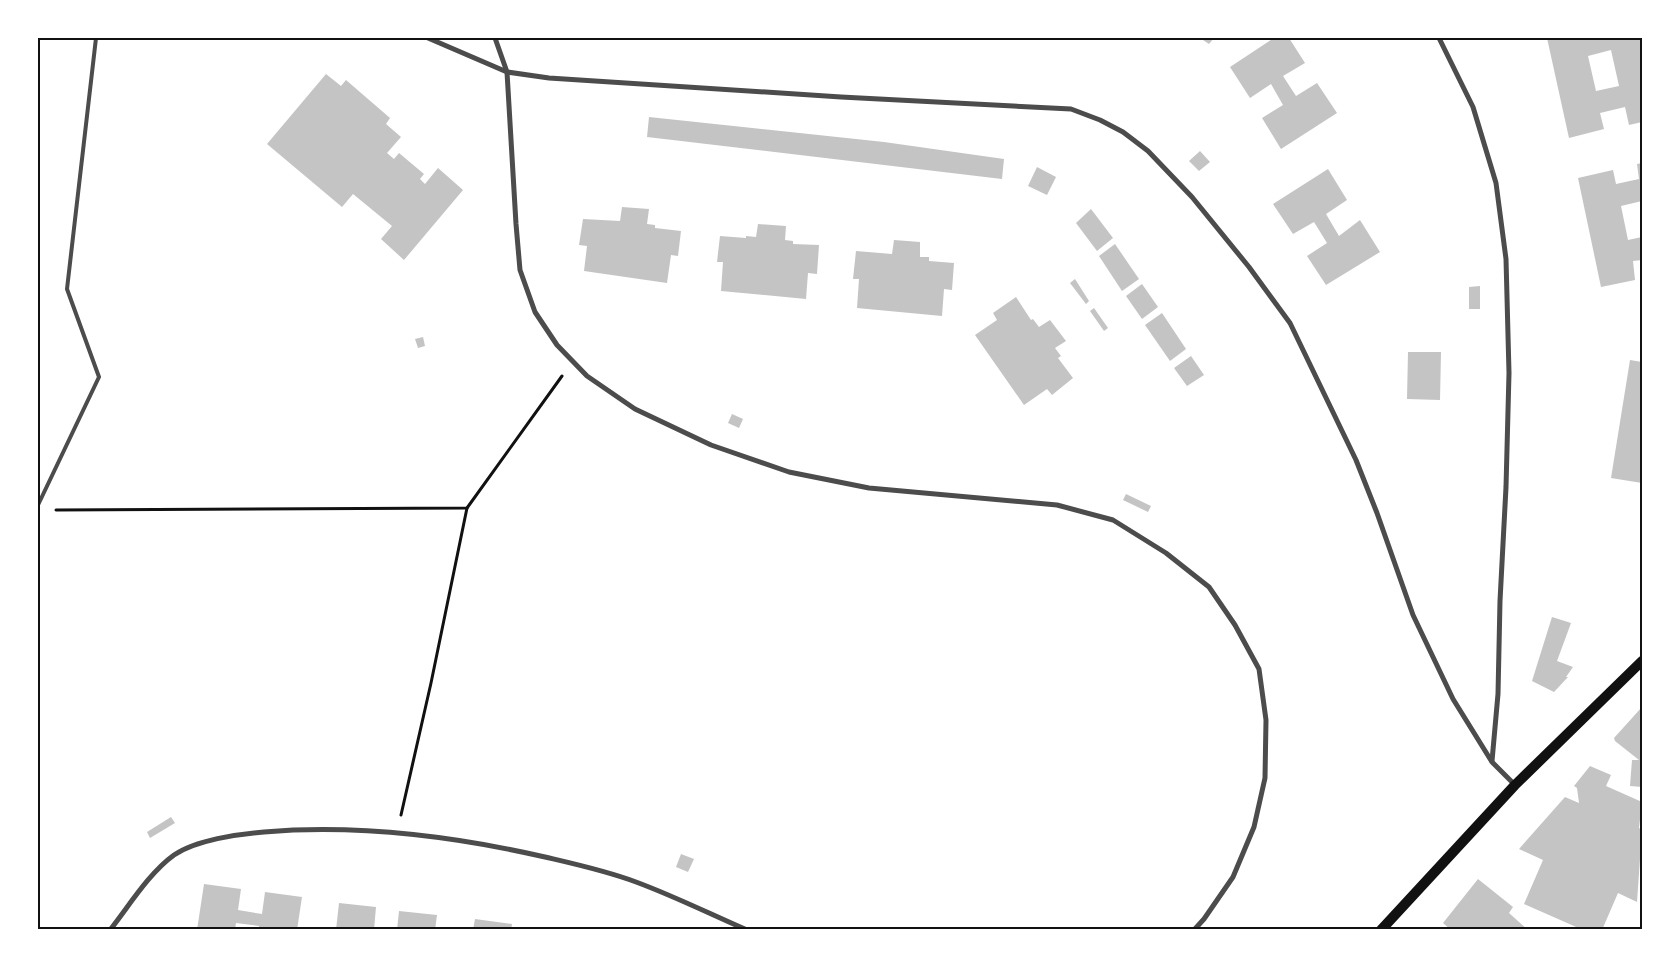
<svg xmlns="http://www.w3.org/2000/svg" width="1680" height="967" font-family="'IBM Plex Sans',sans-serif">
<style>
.building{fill:#c4c4c4;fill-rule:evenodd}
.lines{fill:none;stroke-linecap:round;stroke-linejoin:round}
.path{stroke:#111;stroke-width:3}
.service{stroke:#4c4c4c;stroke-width:4}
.minor{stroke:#4c4c4c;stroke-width:5}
.secondary{stroke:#111;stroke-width:10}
.neatline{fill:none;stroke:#111;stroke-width:2}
</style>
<rect width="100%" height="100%" fill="#fff"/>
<g class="building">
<path d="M1200 38H1214L1209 44Z"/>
<path d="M1274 38H1289L1305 63 1283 76 1296 96 1317 83 1337 113 1281 149 1262 118 1283 105 1271 84 1250 98 1230 67Z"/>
<path d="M1547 38H1642V122L1629 125 1625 107 1600 113 1604 129 1569 138ZM1611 50 1619 86 1596 91 1588 56Z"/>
<path d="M326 74 341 86 346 80 390 118 386 124 401 137 387 153 394 159 399 153 424 174 420 179 425 184 438 168 463 190 404 260 381 239 392 226 353 194 342 207 267 144Z"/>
<path d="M649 117 884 142 1004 159 1002 179 647 137Z"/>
<path d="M1200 151 1210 162 1199 171 1189 161Z"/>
<path d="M1642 163V201L1621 206 1628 240 1642 237V260L1633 261 1635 280 1601 287 1578 178 1613 170 1616 184 1639 179 1637 164Z"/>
<path d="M1037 167 1056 177 1047 195 1028 186Z"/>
<path d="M1328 169 1347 200 1326 214 1339 236 1360 220 1380 252 1326 285 1307 256 1327 243 1314 222 1293 234 1273 204Z"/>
<path d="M622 207 649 209 647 224 655 225V228L681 231 678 256 671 255 667 283 584 271 587 246 579 245 583 219 620 221Z"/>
<path d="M1091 209 1113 238 1097 251 1076 223Z"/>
<path d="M758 224 786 226 785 240 793 241V244L819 245 817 274 808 273 806 299 721 291 723 262H717L720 236 746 238V236L756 237Z"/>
<path d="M894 240 920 242V257H929V261L954 263 952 290 944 289 942 316 857 308 859 279H853L856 251 892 254Z"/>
<path d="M1115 244 1139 279 1122 291 1099 256Z"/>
<path d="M1075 279 1089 301 1086 304 1070 283Z"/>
<path d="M1142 284 1158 307 1142 319 1126 296Z"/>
<path d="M1480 286V309H1469V287Z"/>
<path d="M1016 297 1031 320 1033 319 1039 327 1050 320 1066 341 1055 348 1061 356 1058 358 1073 378 1052 395 1047 389 1024 405 975 335 997 320 993 313Z"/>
<path d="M1094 308 1108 328 1104 331 1090 311Z"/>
<path d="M1162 313 1186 349 1170 361 1145 325Z"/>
<path d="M423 337 425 346 418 348 415 339Z"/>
<path d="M1408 352H1441L1440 400 1407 399Z"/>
<path d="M1191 356 1204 375 1187 386 1174 368Z"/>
<path d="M1630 360 1642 362V483L1611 478Z"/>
<path d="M732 414 743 419 739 428 728 423Z"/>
<path d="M1126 494 1151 506 1148 512 1123 500Z"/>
<path d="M1552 617 1571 623 1557 661 1573 667 1566 677H1568L1554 692 1532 681Z"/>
<path d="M1642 707V787L1630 786 1632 760H1639L1615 741 1614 738Z"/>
<path d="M1590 766 1611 775 1606 786 1642 802 1639 828 1642 830 1637 902 1618 893 1602 930H1583L1524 904 1543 860 1519 849 1565 797 1579 803 1577 788 1574 786Z"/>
<path d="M171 817 175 823 150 838 147 832Z"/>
<path d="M681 854 694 859 688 872 676 867Z"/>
<path d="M1478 879 1513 907 1509 913 1528 930H1451L1443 923Z"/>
<path d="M204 884 241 889 238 910 262 914 265 892 302 897 297 930H259V926L236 923 235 930H197Z"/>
<path d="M339 903 376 907 374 930H336Z"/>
<path d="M399 911 437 915 435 930H397Z"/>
<path d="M475 919 512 924 511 930H473Z"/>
</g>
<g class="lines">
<g class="path">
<path d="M56 510 467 508 562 376"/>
<path d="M401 815 431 683 467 508"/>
</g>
<path class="service" d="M38 505 99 377 67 289 96 38"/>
<g class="minor">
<path d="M428 38 507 72 549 78 841 97 1071 109 1100 120 1123 132 1148 151 1192 197 1249 267 1290 323 1356 460 1377 513 1413 615 1453 699 1492 762 1515 785"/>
<path d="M495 38 507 72 516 224 520 270 535 312 557 345 587 376 635 409 711 445 789 472 869 488 1057 505 1113 520 1166 553 1209 587 1235 625 1259 669 1266 720 1265 778 1254 827 1233 877 1204 919 1194 930"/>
<path d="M1439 38 1473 107 1496 183 1506 259 1509 373 1506 487 1500 601 1498 694 1492 761"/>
<path d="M110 930C129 906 149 873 174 855 196 840 238 834 264 832 359 824 453 836 545 857 575 864 607 871 636 882 674 896 710 914 747 930"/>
</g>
<path class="secondary" d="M1381 930 1515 785 1642 661"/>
</g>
<rect width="1680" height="967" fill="none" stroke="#ffffff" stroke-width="78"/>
<rect x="39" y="39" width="1602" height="889" class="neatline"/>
</svg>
